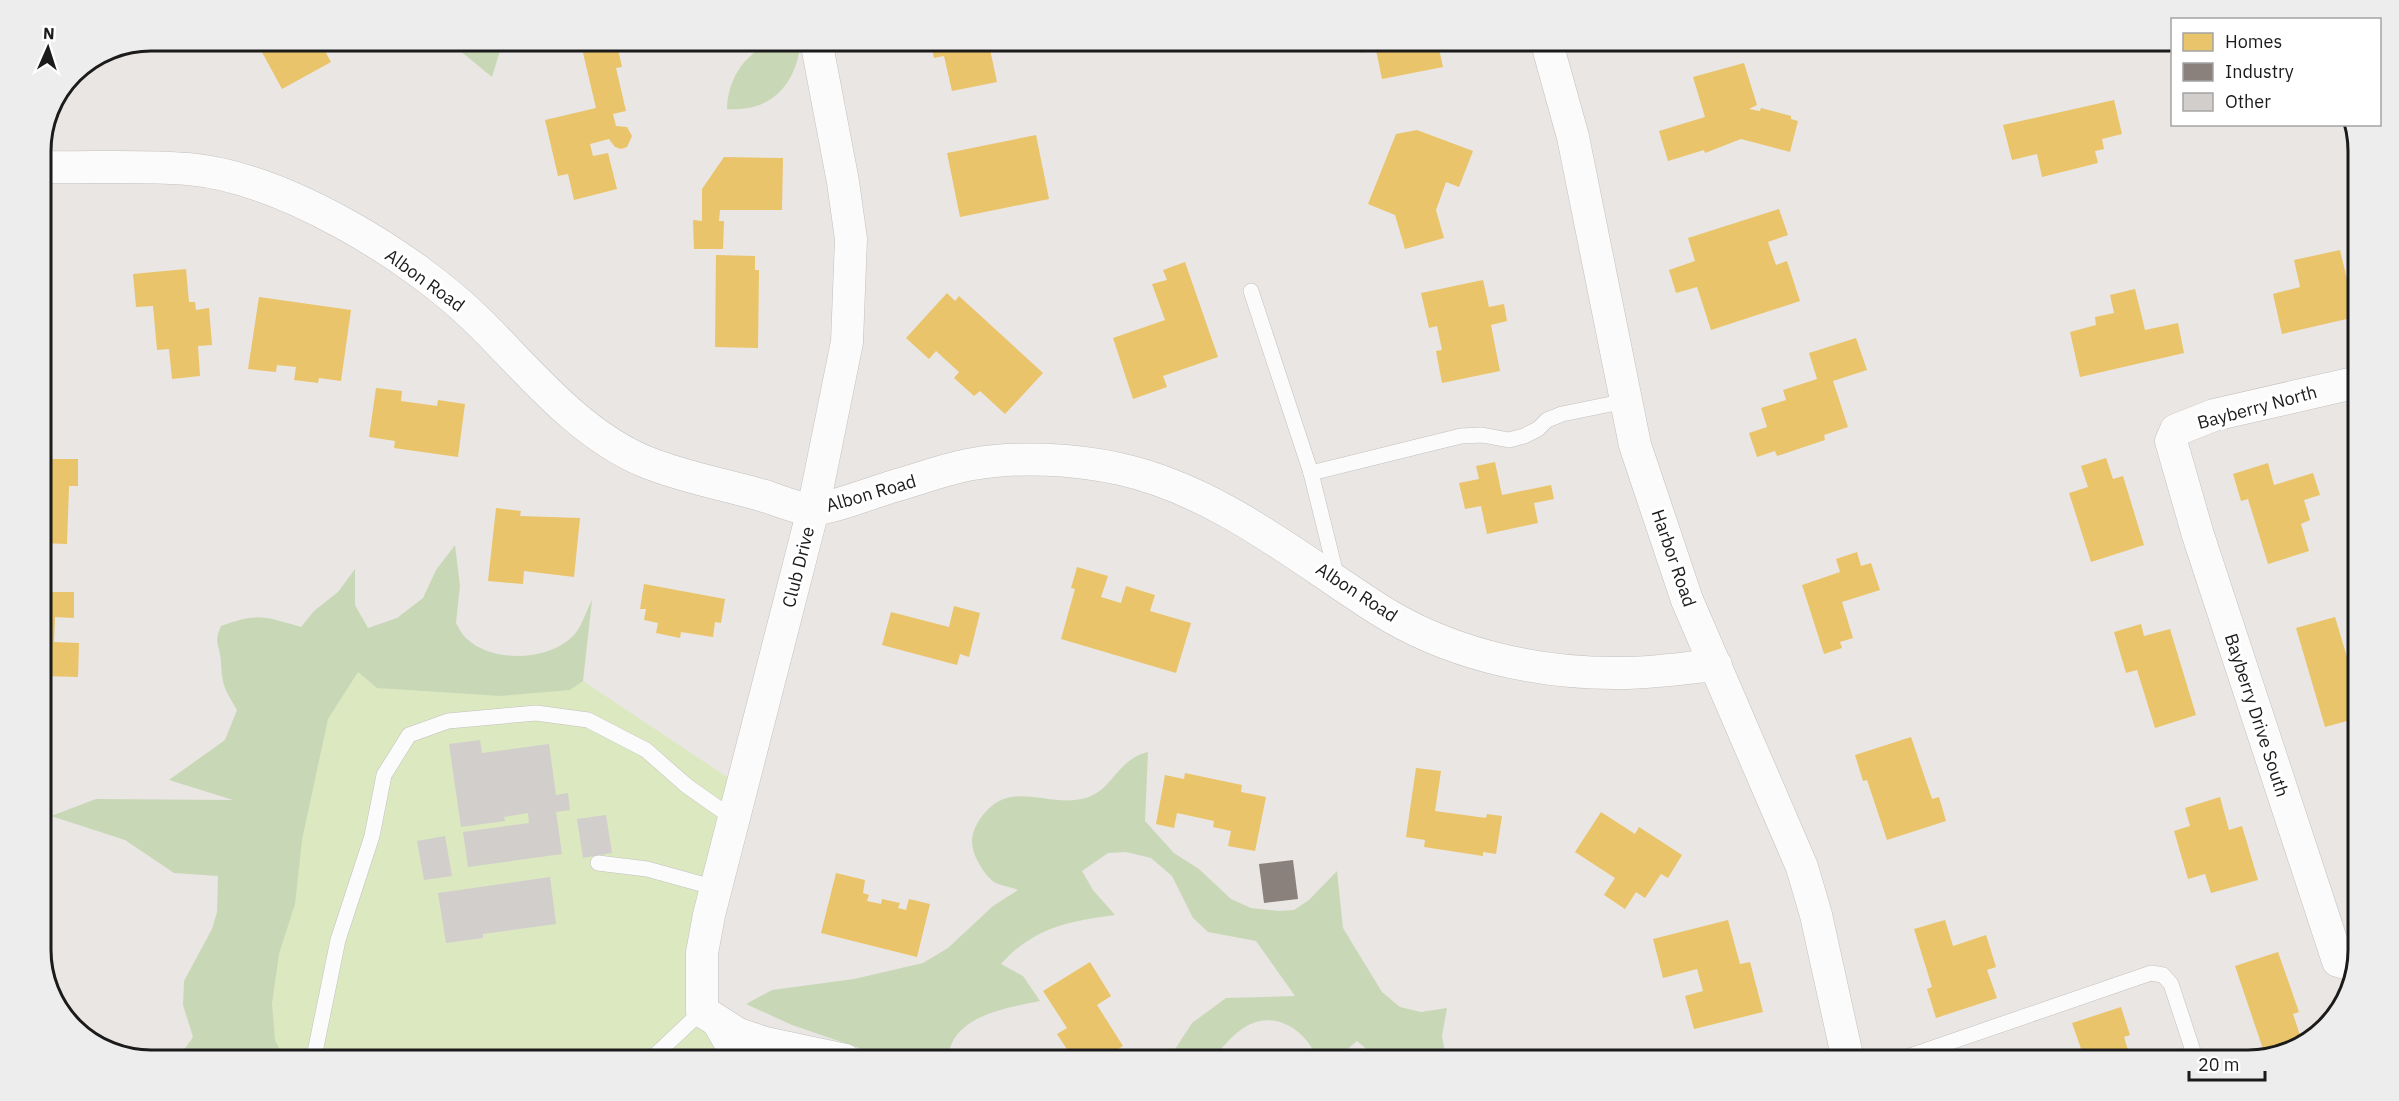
<svg xmlns="http://www.w3.org/2000/svg" width="2399" height="1101" font-family="'IBM Plex Sans',sans-serif">
<style>
.grass{fill:#dce8c0}
.forest{fill:#c8d8b7}
.homes{fill:#e9c46a}
.industry{fill:#8a817c}
.building{fill:#d2cecc}
.lines{fill:none;stroke-linecap:round;stroke-linejoin:round}
.lane-casing{stroke:#c2c1bf;stroke-width:16}
.street-casing{stroke:#c2c1bf;stroke-width:33}
.lane{stroke:#fcfbfb;stroke-width:15}
.street{stroke:#fcfbfb;stroke-width:32}
.labels{text-anchor:middle;dominant-baseline:central;stroke-width:6;stroke-linejoin:round;paint-order:stroke}
.street-label{font-size:18px;fill:#1b1b1b;stroke:#fff}
.rim{fill:none;stroke:#1b1b1b;stroke-width:3}
</style>
<rect width="100%" height="100%" fill="#eae6e3"/>
<path class="grass" d="M329 641 583 681 742 787 697 997 721 1022 850 1060H202L245 1014Z"/>
<g class="forest">
<path d="M448 41H503L492 77Z"/>
<path d="M764 41H801C796 85 772 112 727 109 728 80 742 58 767 44Z"/>
<path d="M455 545 460 586 456 623C459 628 462 635 467 639 493 663 547 661 572 637 581 629 586 611 592 600L583 681 570 690 500 696 377 688 358 672 328 719 302 840 295 904 279 954 272 1004 275 1040 285 1060H177L193 1037 183 1005 184 981 212 929 217 912 218 876 174 873 125 840 51 816 96 799 233 800 169 780 225 740 237 710C225 689 222 687 221 662 220 645 213 643 221 626 258 612 265 617 301 627L314 611 338 592 355 569V605L368 628 397 618 423 598 436 570Z"/>
<path d="M1148 752 1145 821 1174 853 1199 869 1231 899 1251 908 1279 911 1294 910 1309 900 1337 871 1343 928 1382 992 1400 1007 1421 1012 1447 1008 1442 1036 1446 1057 1451 1060H1386L1377 1058 1357 1041 1335 1060H1317C1309 1032 1274 1008 1245 1027 1232 1035 1221 1049 1212 1060H1168L1192 1023 1226 998 1295 996 1256 941 1208 932 1193 918 1172 876 1151 858 1126 852 1108 853 1082 871 1093 890 1115 915C1069 921 1033 928 1001 964L1023 976 1040 1001C1006 1008 950 1016 948 1060H894L792 1025 746 1004 772 990 854 979 923 963 948 948 993 906 1018 890C1011 887 1002 886 996 883 986 878 975 859 973 849 970 838 974 828 980 819 1009 776 1047 809 1086 798 1113 790 1117 759 1148 752Z"/>
</g>
<g class="homes">
<path d="M261 40H319L331 62 282 89 257 43Z"/>
<path d="M580 40H616L622 67 616 68 626 111 613 114 616 126 627 127 632 136 627 147 621 149 615 147 609 139 590 144 593 156 608 153 617 189 574 200 568 174 558 176 545 120 596 108Z"/>
<path d="M930 40H988L997 82 952 91 944 56 934 58Z"/>
<path d="M1359 40H1437L1443 67 1382 79 1376 50 1361 53Z"/>
<path d="M1744 63 1757 105 1749 109 1760 111 1761 108 1791 116V119L1798 121 1790 152 1741 139 1705 153 1704 150 1668 161 1659 131 1705 117 1693 77Z"/>
<path d="M2114 100 2122 134 2102 139 2104 149 2095 151 2098 163 2042 177 2037 154 2012 160 2003 125Z"/>
<path d="M1417 130 1473 151 1459 187 1446 182 1436 210 1444 238 1405 249 1395 215 1368 204 1396 134Z"/>
<path d="M1036 135 1049 199 960 217 947 153Z"/>
<path d="M724 157 783 158 782 210H720L719 221H724L723 249H694L693 220 702 221V189Z"/>
<path d="M1779 209 1788 235 1768 242 1776 265 1787 261 1800 301 1711 330 1697 287 1676 293 1669 270 1695 261 1688 238Z"/>
<path d="M2340 250 2349 288 2358 286V325L2352 326 2351 318 2282 334 2273 294 2300 287 2294 260Z"/>
<path d="M716 255 755 256V270H759L758 348 715 347Z"/>
<path d="M1185 262 1218 357 1163 376 1167 387 1133 399 1113 338 1165 320 1152 284 1167 280 1163 270Z"/>
<path d="M186 269 189 302H195L196 310 209 308 212 345 198 346 200 376 172 379 169 349 157 350 153 306 136 307 133 274Z"/>
<path d="M1483 280 1489 307 1504 304 1507 321 1491 325 1500 371 1442 383 1436 351 1442 350 1437 326 1429 328 1421 293Z"/>
<path d="M2135 289 2145 330 2178 323 2184 353 2080 377 2070 332 2096 325 2095 317 2114 313 2110 295Z"/>
<path d="M947 293 955 301 959 296 1043 373 1005 414 980 391 974 396 954 378 959 372 936 351 929 359 906 338Z"/>
<path d="M259 297 351 310 341 381 319 378 318 383 294 380 296 367 277 365 276 372 248 369Z"/>
<path d="M1856 338 1867 370 1833 381 1848 427 1824 435 1825 440 1777 456 1775 451 1757 457 1749 433 1767 427 1761 408 1786 400 1783 390 1817 379 1809 353Z"/>
<path d="M376 388 402 391 401 401 437 406 438 400 465 404 458 457 394 448 395 441 369 437Z"/>
<path d="M2358 435V476H2357L2348 437Z"/>
<path d="M2106 458 2113 479 2123 476 2144 545 2091 562 2069 493 2088 487 2081 466Z"/>
<path d="M41 459H78V486H69L67 544 41 543Z"/>
<path d="M1495 462 1502 495 1551 485 1554 499 1534 503 1538 523 1487 534 1481 506 1465 509 1459 483 1479 479 1476 466Z"/>
<path d="M2268 463 2274 485 2313 473 2320 495 2304 500 2310 520 2301 524 2309 551 2268 564 2248 499 2241 501 2233 474Z"/>
<path d="M496 508 521 511 520 516 580 518 574 577 524 571 523 584 488 581Z"/>
<path d="M1857 552 1861 566 1871 563 1880 590 1842 602 1853 638 1840 642 1842 648 1824 654 1802 585 1840 572 1836 559Z"/>
<path d="M1077 567 1108 576 1101 597 1121 603 1126 586 1155 595 1150 611 1191 623 1176 673 1061 639 1075 589 1071 588Z"/>
<path d="M644 584 725 599 721 623 715 622 713 637 681 632 680 638 656 633 658 623 644 620 646 609H640Z"/>
<path d="M41 592H74V618L55 617 54 642 79 643 78 677 41 676Z"/>
<path d="M954 606 980 613 969 657 960 654 957 665 882 645 891 612 949 627Z"/>
<path d="M2335 617 2358 694V718L2325 727 2296 628Z"/>
<path d="M2141 624 2144 636 2170 629 2196 715 2155 728 2137 670 2126 673 2114 632Z"/>
<path d="M1911 737 1932 799 1939 797 1946 821 1887 840 1867 780 1863 781 1855 755Z"/>
<path d="M1416 768 1441 771 1435 811 1486 818 1487 814 1502 816 1496 854 1483 852V856L1424 847 1425 840 1406 837Z"/>
<path d="M1185 773 1242 785 1241 792 1266 797 1255 851 1228 846 1231 831 1213 827 1214 821 1177 813 1174 828 1156 824 1165 775 1184 779Z"/>
<path d="M2220 797 2229 830 2242 826 2258 880 2211 893 2205 874 2188 879 2174 831 2190 826 2185 808Z"/>
<path d="M1601 812 1635 834 1639 827 1682 855 1668 878 1661 874 1645 898 1636 892 1625 909 1604 895 1615 878 1575 852Z"/>
<path d="M836 873 865 880 863 893 869 895 867 901 881 904 882 899 900 903 898 908 906 910 909 899 930 904 917 957 821 933Z"/>
<path d="M1728 920 1740 964 1750 962 1763 1012 1694 1029 1685 996 1703 991 1697 969 1663 978 1653 939Z"/>
<path d="M1945 920 1953 946 1986 935 1996 967 1987 970 1997 998 1936 1018 1927 989 1932 987 1914 929Z"/>
<path d="M2278 952 2299 1012 2293 1014 2303 1044 2265 1055 2235 966Z"/>
<path d="M1090 962 1111 996 1097 1005 1123 1046 1099 1060H1074L1057 1034 1067 1028 1043 991Z"/>
<path d="M2121 1007 2130 1035 2124 1037 2131 1060H2085L2072 1023Z"/>
</g>
<path class="industry" d="M1293 860 1298 899 1264 903 1259 864Z"/>
<g class="building">
<path d="M480 740 482 753 549 744 556 795 568 793 570 810 556 812 562 854 468 867 463 832 529 823 528 813 504 817 505 821 461 827 449 744Z"/>
<path d="M606 815 612 853 583 858 577 819Z"/>
<path d="M445 836 452 876 424 880 417 841Z"/>
<path d="M550 877 556 924 483 934V938L446 943 438 893Z"/>
</g>
<g class="lines">
<defs>
<g id="lane">
<path d="M1251 291 1311 473 1337 578"/>
<path d="M1311 473 1461 436 1482 435 1509 440 1524 436 1538 429 1547 420 1562 414 1626 401"/>
<path d="M598 863 647 869 716 888"/>
<path d="M326 1060 314 1057 338 940 372 836 384 775 409 735 448 721 536 713 588 720 646 750 687 786 734 819"/>
<path d="M650 1060 702 1011 730 1060"/>
<path d="M1898 1060 2151 973 2163 975 2171 984 2196 1060"/>
</g>
<g id="street">
<path d="M816 40 843 182 851 239 847 342 813 510 709 915 702 953V1011L738 1034 765 1043 845 1060"/>
<path d="M1546 40 1573 137 1635 445 1687 600 1802 867 1816 915 1848 1060"/>
<path d="M41 167C89 168 140 165 188 169 282 177 411 255 478 321 529 371 578 434 646 462 683 477 722 484 761 495 776 499 798 510 814 509 831 509 874 492 894 486 920 479 947 468 973 464 1019 456 1075 459 1120 469 1218 491 1295 556 1378 609 1447 653 1533 673 1615 673 1648 674 1683 668 1716 665"/>
<path d="M2355 966 2338 961 2198 535 2171 441 2176 430 2214 415 2358 382"/>
</g>
</defs>
<use href="#lane" class="lane-casing"/>
<use href="#street" class="street-casing"/>
<use href="#lane" class="lane"/>
<use href="#street" class="street"/>
</g>
<g class="labels">
<g class="street-label">
<text transform="translate(425 280) rotate(36)">Albon Road</text>
<text transform="translate(2257 407) rotate(-15)">Bayberry North</text>
<text transform="translate(871 493) rotate(-16)">Albon Road</text>
<text transform="translate(1674 558) rotate(71)">Harbor Road</text>
<text transform="translate(798 567) rotate(-76)">Club Drive</text>
<text transform="translate(1357 592) rotate(33)">Albon Road</text>
<text transform="translate(2257 715) rotate(72)">Bayberry Drive South</text>
</g>
</g>
<path d="M0 0H2399V1101H0ZM151 51H2248A100 100 0 0 1 2348 151V950A100 100 0 0 1 2248 1050H151A100 100 0 0 1 51 950V151A100 100 0 0 1 151 51Z" fill="#ededed" fill-rule="evenodd"/>
<path class="rim" d="M151 51H2248A100 100 0 0 1 2348 151V950A100 100 0 0 1 2248 1050H151A100 100 0 0 1 51 950V151A100 100 0 0 1 151 51Z"/>
<rect x="2171" y="18" width="210" height="108" fill="#ffffff" stroke="#a4a4a4" stroke-width="1.5"/>
<rect x="2183" y="33" width="30" height="18" fill="#e9c46a" stroke="#a4a4a4" stroke-width="1.5"/>
<text x="2225" y="48" font-size="18" fill="#1b1b1b">Homes</text>
<rect x="2183" y="63" width="30" height="18" fill="#8a817c" stroke="#a4a4a4" stroke-width="1.5"/>
<text x="2225" y="78" font-size="18" fill="#1b1b1b">Industry</text>
<rect x="2183" y="93" width="30" height="18" fill="#d2cecc" stroke="#a4a4a4" stroke-width="1.5"/>
<text x="2225" y="108" font-size="18" fill="#1b1b1b">Other</text>
<g transform="translate(48 48) rotate(3)" stroke="#ffffff" stroke-width="4.5" paint-order="stroke">
<path d="M0-4.5L10 22L0 15L-10 22Z" fill="#1b1b1b"/>
<text y="-9" font-size="16" font-weight="bold" text-anchor="middle" fill="#1b1b1b">N</text>
</g>
<path d="M2189 1071v9h76v-9" fill="none" stroke="#1b1b1b" stroke-width="3"/>
<text x="2198" y="1071" font-size="18" fill="#1b1b1b" stroke="#ffffff" stroke-width="4.5" paint-order="stroke">20 m</text>
</svg>
